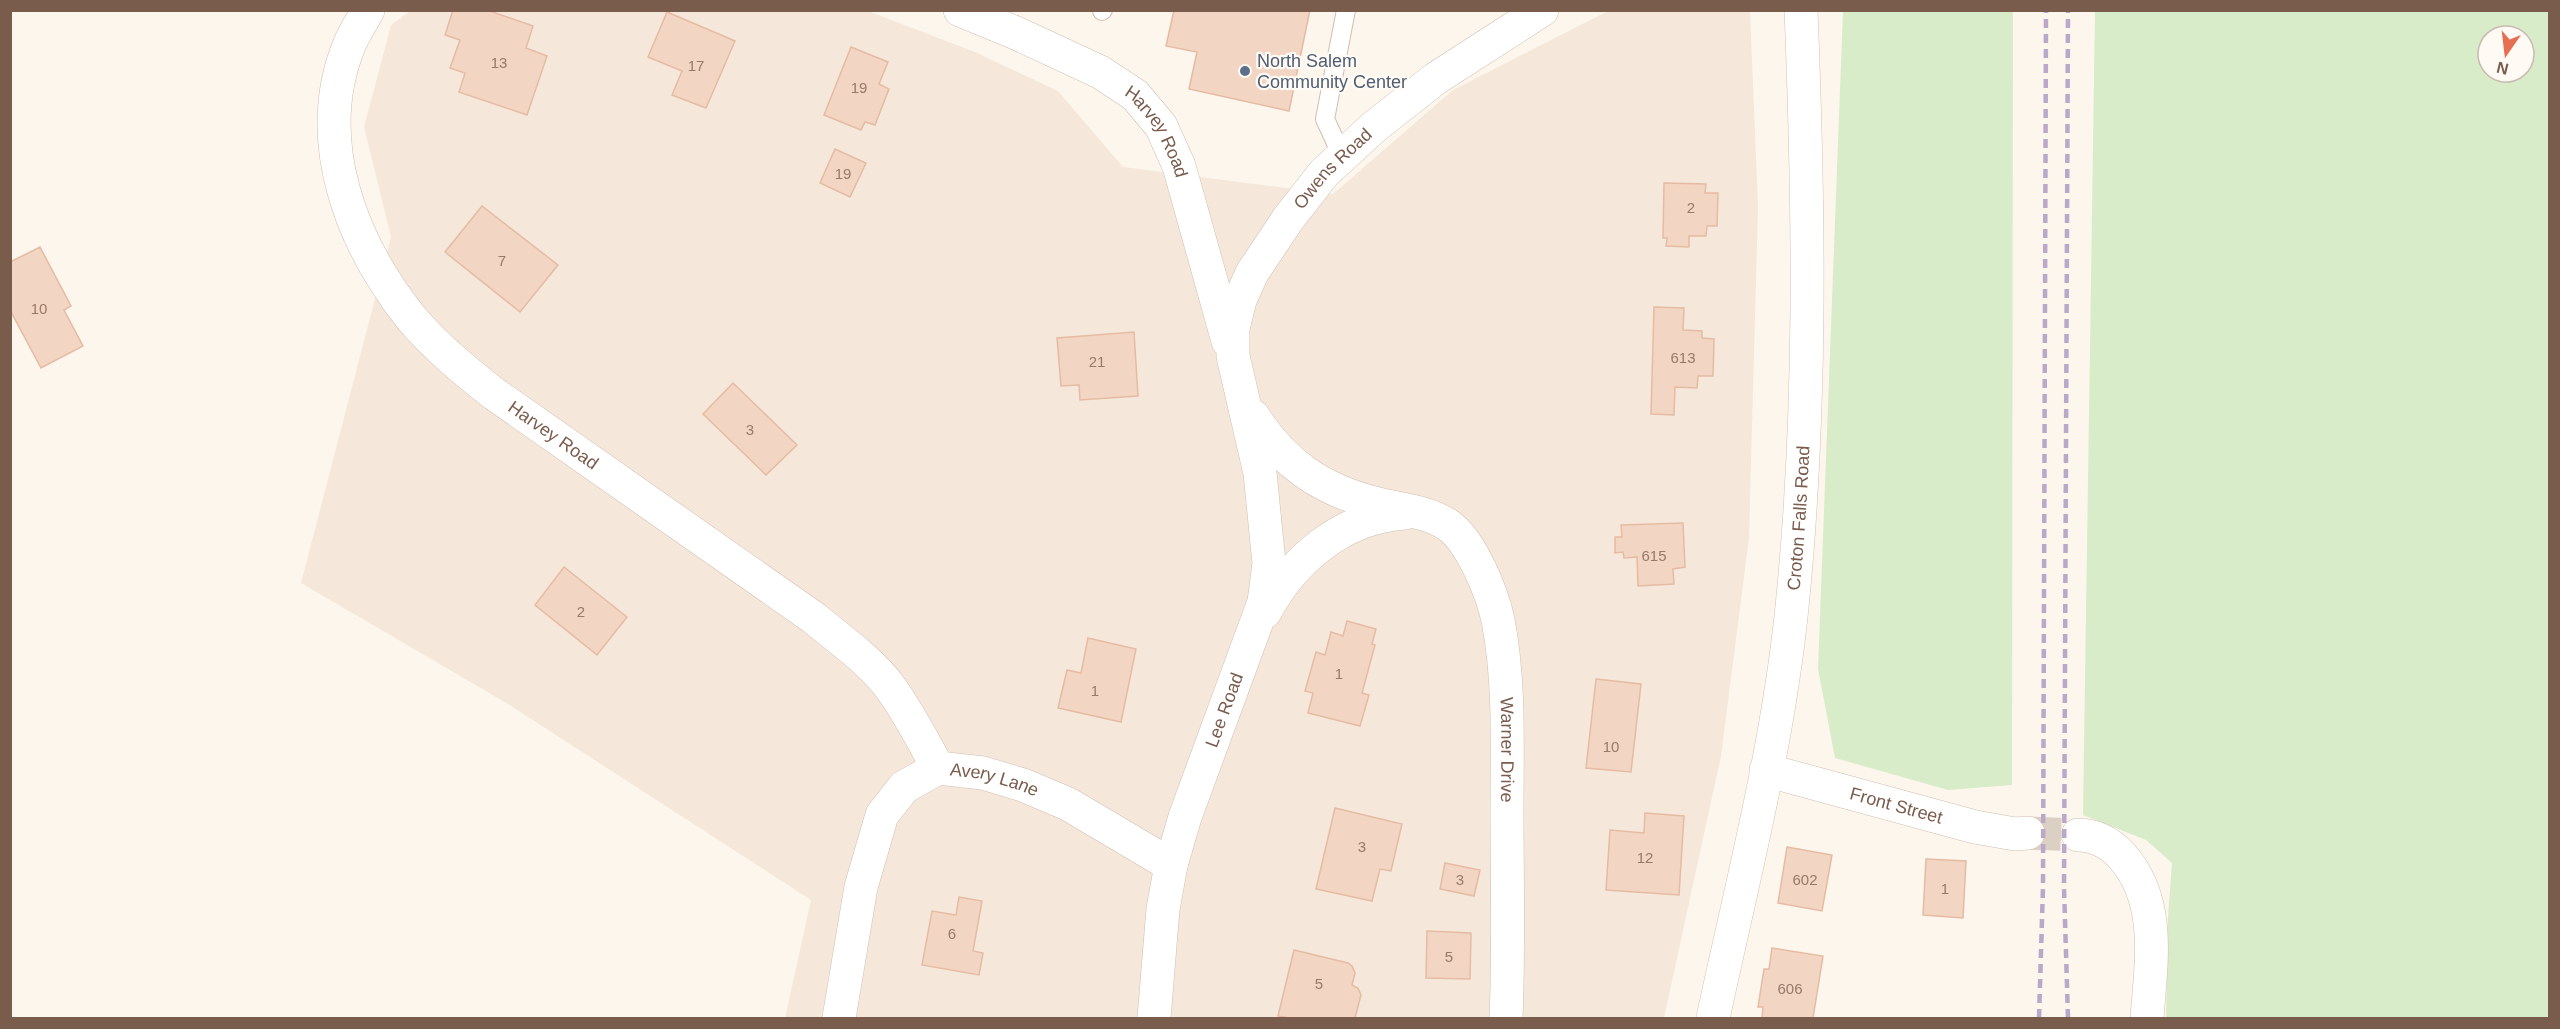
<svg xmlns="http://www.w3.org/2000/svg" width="2560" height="1029" font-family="Arial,sans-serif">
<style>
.residential{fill:#f5e8da}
.green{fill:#d8ecc9;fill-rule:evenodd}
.building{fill:#f3d5c3;stroke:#e6bba3;stroke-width:1.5}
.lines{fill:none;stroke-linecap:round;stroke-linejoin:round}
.minor-tunnel{stroke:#dcd0c4;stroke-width:33;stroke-dasharray:33 16;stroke-linecap:butt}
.service-casing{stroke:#d1beb0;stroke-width:20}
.minor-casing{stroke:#d1beb0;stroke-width:34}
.secondary-casing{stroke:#d6c0b0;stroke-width:34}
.service{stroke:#fff;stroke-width:18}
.minor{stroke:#fff;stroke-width:33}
.secondary{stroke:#fff;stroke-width:33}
.rail{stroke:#b9a8c9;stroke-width:4.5;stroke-dasharray:9 6;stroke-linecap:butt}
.service-dot{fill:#5c6f8a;stroke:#fffaf3;stroke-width:2}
.labels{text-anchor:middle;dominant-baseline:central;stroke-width:4.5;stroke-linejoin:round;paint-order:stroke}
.number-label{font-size:15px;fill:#987a6a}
.service-label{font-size:18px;fill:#4e5e75;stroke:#fffaf3;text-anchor:start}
.street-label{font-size:18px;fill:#7a5c4d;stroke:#fffaf3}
</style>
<rect width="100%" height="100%" fill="#fdf6ec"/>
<path class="residential" d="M410 11H868L975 52 1058 91 1123 167 1333 194 1453 90 1608 11H1750L1758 207 1749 538 1721 756 1664 1018H785L811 900 508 704 301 583 391 237 364 127 391 25Z"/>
<g class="green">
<path d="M1843 11H2013L2012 785 1948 790 1835 758 1818 669Z"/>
<path d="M2095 11H2549V1018H2166L2168 917 2172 863 2146 840 2083 815ZM2488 36H2524V72H2488Z"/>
</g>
<g class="building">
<path d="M453 10H487L533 26 526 48 547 56 527 115 459 92 465 73 450 68 460 40 445 35Z"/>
<path d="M1174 10H1310L1289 111 1189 89 1197 52 1166 46Z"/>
<path d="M667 12 735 41 706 108 672 95 682 71 648 57Z"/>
<path d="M851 47 888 62 879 84 889 89 875 125 865 122 861 130 824 115Z"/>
<path d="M835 149 866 163 850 197 820 183Z"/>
<path d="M1664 183 1706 184 1705 193H1718L1717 226H1707L1706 236H1689V247L1666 246 1667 238H1663Z"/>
<path d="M482 206 558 265 520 312 445 252Z"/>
<path d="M40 247 71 306 64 310 83 346 41 368 10 310V262Z"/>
<path d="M1654 307 1684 308 1683 330 1702 331V338L1714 339 1713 376H1698L1697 388 1675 387 1674 415 1651 414Z"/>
<path d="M1134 332 1138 396 1080 400 1079 385 1061 386 1057 338Z"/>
<path d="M733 383 797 445 766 475 703 414Z"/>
<path d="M1683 523 1685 567 1673 569 1674 584 1638 586 1637 557 1624 558 1623 552 1615 553V537H1622L1621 525Z"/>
<path d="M564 567 627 617 597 655 535 605Z"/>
<path d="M1347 621 1376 629 1372 644 1375 645 1362 693 1369 695 1360 726 1308 713 1313 693 1305 691 1316 652 1325 655 1331 632 1343 636Z"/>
<path d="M1088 638 1136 649 1121 722 1058 708 1067 670 1081 673Z"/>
<path d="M1596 679 1641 684 1631 772 1586 768Z"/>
<path d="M1335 808 1402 824 1391 871 1380 869 1372 901 1316 889Z"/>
<path d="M1645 813 1684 816 1679 895 1606 890 1610 830 1644 833Z"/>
<path d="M1787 847 1832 855 1822 911 1778 903Z"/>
<path d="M1926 859 1966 861 1963 918 1923 915Z"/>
<path d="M1445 863 1480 870 1474 896 1440 889Z"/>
<path d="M959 897 982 901 973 951 983 953 979 975 922 965 932 911 956 915Z"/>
<path d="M1427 931 1471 933 1470 979 1426 978Z"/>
<path d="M1772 948 1823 956 1813 1018H1762L1763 1007H1758L1764 969H1769Z"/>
<path d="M1294 950 1348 963 1352 966 1355 973 1352 985 1358 988 1361 995 1355 1018H1289L1278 1016Z"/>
</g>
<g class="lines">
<path class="minor-tunnel" d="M2028 833 2078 835"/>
<defs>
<g id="service">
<path d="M1102 11 1103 10"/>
<path d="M1342 156 1325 119 1346 10"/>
</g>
<g id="minor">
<path id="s1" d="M368 10C362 21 355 32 350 43 310 139 351 243 412 319 436 347 464 370 493 393L814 618C839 639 870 660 890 687 909 713 923 741 938 768"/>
<path id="s2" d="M960 10 1016 33 1100 72 1135 95 1161 126 1179 166 1228 341"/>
<path id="s3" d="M1253 416C1283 463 1320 489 1374 503 1399 510 1425 510 1448 525 1471 541 1492 592 1498 620 1510 682 1507 747 1507 810 1507 879 1509 949 1506 1018"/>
<path d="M1265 612C1293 559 1343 517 1405 513"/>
<path id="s4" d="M1766 770 1975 827 2015 834 2028 833"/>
<path d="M2078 835C2095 835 2110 843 2122 856 2162 901 2151 963 2147 1018"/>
<path id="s5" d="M839 1018 861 887 882 815 904 787 938 768 983 773 1023 785 1068 804 1171 865"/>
<path id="s6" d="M1154 1018 1163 909 1171 865 1185 817 1264 602 1269 563 1260 473 1233 356V328L1240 300 1252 273 1288 219 1324 173 1374 127 1435 79 1542 10"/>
</g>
<g id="secondary">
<path id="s7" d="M1713 1018C1742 883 1778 746 1792 607 1812 409 1809 209 1801 10"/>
</g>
</defs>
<use href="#service" class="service-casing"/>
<use href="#minor" class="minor-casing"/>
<use href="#secondary" class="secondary-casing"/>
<use href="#service" class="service"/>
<use href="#minor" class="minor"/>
<use href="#secondary" class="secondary"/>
<g class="rail">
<path d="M2039 1018 2043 887 2046 10"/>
<path d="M2068 1018 2064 887 2068 10"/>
</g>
</g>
<circle class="service-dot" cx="1245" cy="71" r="6"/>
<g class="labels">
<g class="number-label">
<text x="499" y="62">13</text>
<text x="696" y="65">17</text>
<text x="859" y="87">19</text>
<text x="843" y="173">19</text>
<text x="1691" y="207">2</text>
<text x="502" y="260">7</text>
<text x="39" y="308">10</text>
<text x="1683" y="357">613</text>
<text x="1097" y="361">21</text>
<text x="750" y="429">3</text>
<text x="1654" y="555">615</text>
<text x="581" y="611">2</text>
<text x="1339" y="673">1</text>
<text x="1095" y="690">1</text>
<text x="1611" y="746">10</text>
<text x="1362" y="846">3</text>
<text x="1645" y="857">12</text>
<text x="1460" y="879">3</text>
<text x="1805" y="879">602</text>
<text x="1945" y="888">1</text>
<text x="952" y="933">6</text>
<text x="1449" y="956">5</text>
<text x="1319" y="983">5</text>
<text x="1790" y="988">606</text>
</g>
<g class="service-label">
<text x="1257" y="61">North Salem<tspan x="1257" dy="21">Community Center</tspan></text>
</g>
<g class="street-label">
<text stroke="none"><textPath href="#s2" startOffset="238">Harvey Road</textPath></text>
<text stroke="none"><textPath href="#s6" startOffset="902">Owens Road</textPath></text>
<text stroke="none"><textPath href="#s1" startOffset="518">Harvey Road</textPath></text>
<text stroke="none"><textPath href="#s7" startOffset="508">Croton Falls Road</textPath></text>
<text stroke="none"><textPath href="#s6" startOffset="318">Lee Road</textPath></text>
<text stroke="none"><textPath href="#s3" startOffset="470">Warner Drive</textPath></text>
<text stroke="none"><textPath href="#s5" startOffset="340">Avery Lane</textPath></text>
<text stroke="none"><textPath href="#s4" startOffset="135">Front Street</textPath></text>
</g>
</g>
<rect width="2560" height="1029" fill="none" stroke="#7a5c4d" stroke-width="24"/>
<g transform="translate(2506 54) rotate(194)"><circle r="28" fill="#fffaf3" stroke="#cabbb1" stroke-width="1.5"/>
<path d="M0-4.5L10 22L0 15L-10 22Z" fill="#e76f51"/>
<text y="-9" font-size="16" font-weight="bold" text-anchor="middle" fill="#7a5c4d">N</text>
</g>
</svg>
